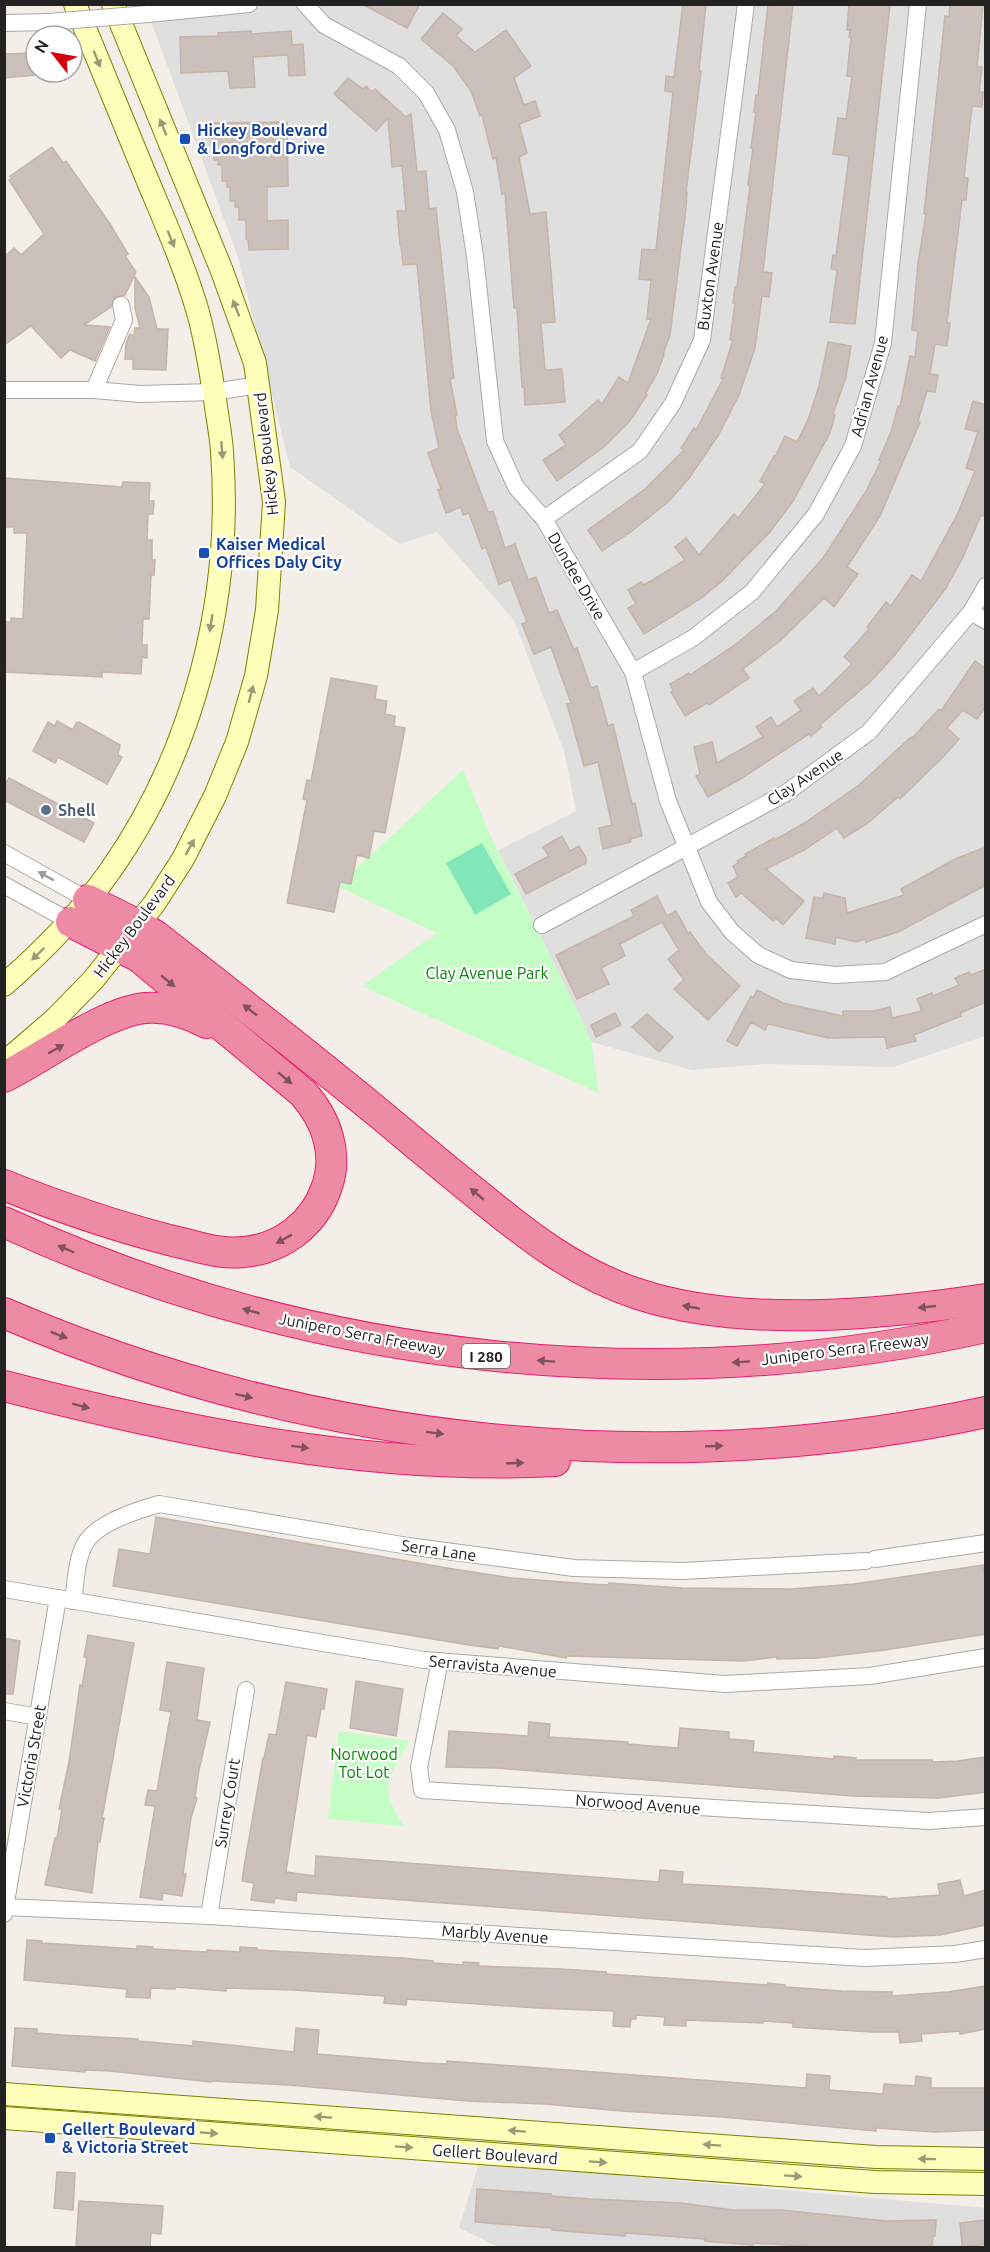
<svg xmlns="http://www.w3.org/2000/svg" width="990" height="2252" font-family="Ubuntu,sans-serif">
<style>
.residential{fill:#e0dfdf}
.park{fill:#c4fec5}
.pitch{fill:#81e6b8}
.building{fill:#cbc0bb;stroke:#c6b4a9;stroke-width:1.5}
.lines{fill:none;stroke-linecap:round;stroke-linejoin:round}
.minor-casing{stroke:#a9a9a9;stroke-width:18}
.secondary-casing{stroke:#7c8200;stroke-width:24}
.motorway-casing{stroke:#e91d71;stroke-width:32}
.minor{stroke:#fff;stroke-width:16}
.secondary{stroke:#fefdba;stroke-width:22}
.motorway{stroke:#ee8ba4;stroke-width:30}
.minor-bridge-casing{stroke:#a9a9a9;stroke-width:18;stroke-linecap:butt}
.minor-bridge{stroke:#fff;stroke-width:16}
.oneway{fill:#9b9a76}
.oneway2{fill:#9c9c9c}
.oneway3{fill:#7e515c}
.transit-dot{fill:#1a4fb4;stroke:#fff;stroke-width:2}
.service-dot{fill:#5c6f8a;stroke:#fff;stroke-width:2}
.labels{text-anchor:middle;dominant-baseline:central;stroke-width:4.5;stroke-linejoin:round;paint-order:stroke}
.shield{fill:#fff;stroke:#646464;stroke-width:1.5}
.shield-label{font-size:15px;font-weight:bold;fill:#222}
.transit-label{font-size:16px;font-weight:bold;fill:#164399;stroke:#fff;text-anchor:start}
.street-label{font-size:16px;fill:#222;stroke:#fff}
.service-label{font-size:16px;font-weight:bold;fill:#4e5e75;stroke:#fff;text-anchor:start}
.park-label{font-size:16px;fill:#048606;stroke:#fff}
</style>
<rect width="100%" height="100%" fill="#f3eee8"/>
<g class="residential">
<path d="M145 5H985V1036L893 1067 765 1064 692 1070 591 1042 584 1024 498 850 576 811 564 751 514 620 437 532 400 544 290 467 238 257Z"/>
<path d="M479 2163 986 2208 985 2248H500L459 2228Z"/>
</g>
<g class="park">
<path d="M463 770 490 835 584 1024 591 1042 599 1093 362 986 437 933 337 886Z"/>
<path d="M339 1731 410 1741C388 1780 377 1785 404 1826L328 1819Z"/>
</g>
<path class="pitch" d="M482 843 511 894 475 915 446 863Z"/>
<g class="building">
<path d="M362 4H420L407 28Z"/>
<path d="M683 4H706L699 71H701L686 192H687L686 208 670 335 663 354 664 355 657 374 645 394 647 395 629 422 604 447 557 481 543 460 566 445 559 435 598 400 602 404 619 377 628 383 651 319H647L651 280 639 279 642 249 656 250 673 92 665 91 666 76 674 77Z"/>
<path d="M768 4H793L763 272 772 273 769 297 762 296 755 348 739 395 719 434 690 477 669 501 632 531 602 551 588 530 645 489 684 450 681 448 694 428 696 430 723 379 721 378 733 340H730L735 303H733L735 287H737L750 186 748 185 753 148H751L756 112H754L756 95H758Z"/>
<path d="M849 4H890L855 324 830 322 837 270 831 269 833 255 836 256 849 156 833 154 838 118 846 119 852 77 847 76 851 37H849L850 30H847Z"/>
<path d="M950 4H983L977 67H982L979 92H983L982 107 972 106 964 177 968 178 966 200H962L947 323H950L947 346 935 344 930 374 938 375 935 392 927 391 918 421 920 422 880 516 847 567 858 574 834 607 824 598 780 641 743 669 749 678 709 705 707 703 685 716 671 692 673 690 670 684 689 673 690 675 736 644 776 611 823 558 865 493 881 461 879 460 891 432 898 406 900 407 910 356 915 357 918 331 912 330 918 263 926 214H924L945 16 949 17Z"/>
<path d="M443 13 462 29 456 36 475 52 506 30 531 66 514 78 524 105 535 101 540 116 519 124 527 153 519 157 530 214 546 212 555 322 541 323 545 370 562 369 565 402 525 405 524 387H522L517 308H514L505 194H502L496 158 493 159 482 115 480 116 471 91 454 67 421 39Z"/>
<path d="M251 31V34L291 31 292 45 303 44 305 75 289 76 288 55 253 57 255 87 230 88 228 71 181 73 180 37 218 36V33Z"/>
<path d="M36 53V75L4 78V54Z"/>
<path d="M348 78 363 89 366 86 372 92 375 89 406 117 411 114 417 172 426 171 429 209 436 208 452 362 454 378 450 379 457 415H455L457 429 488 512 493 511 505 548 515 544 528 580 536 577 549 613 557 610 574 650 577 648 591 688 597 686 608 726 613 724 632 804 635 803 642 836 630 839 631 842 603 849 599 828 612 825 598 762 584 766 567 704 571 703 551 647 534 654 522 624 527 622 511 580 499 584 486 547 482 549 469 513 463 515 461 507 446 513 438 490 441 489 428 453 439 448 431 411 417 264 403 265 401 245H400L397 211H406L402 166 392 167 388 118 376 131 334 94Z"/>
<path d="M287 122 288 186 267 187V221L288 220V249L249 250 248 239H246V220H239V207H235V201H230V187H227V181H222V165H218V160H214L213 145H211V138H206L205 123Z"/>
<path d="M52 147 63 163 66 161 110 224 128 254 125 256 136 272 125 295 115 297 111 307 84 325 110 327 95 361 70 350 61 358 31 326 4 345V257L14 248 21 255 44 234 9 180 12 178 10 176Z"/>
<path d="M135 277 149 297 157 329H168L166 370 133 369V359H125L126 343 130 334 134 336 135 328H140L135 308Z"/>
<path d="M828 342 851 346 846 377 833 414 835 415 830 433 793 501 770 532 722 581 703 597 644 634 628 608 636 604 628 590 641 582 643 585 651 581 685 560 675 547 686 538 699 555 734 514 738 518 765 484 760 481 774 456 775 457 785 436 797 442 808 420 819 386Z"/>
<path d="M973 401 986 405V517L981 515 963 557 946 588 894 656 870 682 820 725 822 727 811 736 809 734 742 778 708 797 696 776 700 774 694 747 712 742 717 763 763 737 756 727 771 717 777 727 801 710 794 701 813 688 819 696 852 664 844 657 869 629 867 627 886 602 891 606 912 575 921 581 958 513 975 471 966 468 978 432 965 429Z"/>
<path d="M4 478 122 487 123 482 150 483 149 501H154L153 514H148L147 540H152V560H155L154 575H151L149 619H143L142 645H147V658L142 657 141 674 102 672V677L4 672V622H11V618L23 619 27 533H14V527H4Z"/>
<path d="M975 661 986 669V706L977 719 963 710 947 728 959 739 944 756 900 799 898 797 868 823 844 838 837 828 804 850 766 869 804 901 783 925 776 918 773 921 741 893 736 897 728 883 738 877 733 866 738 863 737 861 746 856 745 854 774 838 775 840 806 822 859 785 911 737 912 738 939 709 941 711Z"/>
<path d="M331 678 377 686 375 699 387 701 385 714 395 716 394 726 405 728 385 833 374 831 369 858 357 855 351 884 340 882 334 912 287 903 307 800 303 799 307 780 311 781Z"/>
<path d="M57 721 73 730 76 723 79 722 120 745 118 755 122 757 107 784 58 757 55 763 33 751 48 722 55 726Z"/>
<path d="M9 778 94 823 84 842 4 800V786Z"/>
<path d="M562 836 570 851 579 846 586 858V863L526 894 515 874 549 856 543 847Z"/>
<path d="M986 847V885L898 932 866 942 865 939 856 942 836 937 835 944 806 938 814 897 823 898 824 893 845 898 847 913 904 895 901 889 955 859Z"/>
<path d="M657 896 667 916 676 911 688 933 690 932 706 954 740 986 708 1020 674 989 684 980 668 959 679 950 662 922 620 944 625 956 601 968 609 984 577 999 556 955 634 916 631 910Z"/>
<path d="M986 969V1002L960 1013 961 1016 914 1035 916 1041 887 1048 885 1037 828 1038 768 1024 765 1030 751 1022 737 1046 727 1041 751 996 753 998 757 990 783 1003 843 1016V1011H874L890 1007 892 1018 922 1011 917 999 932 993 933 996 959 985 955 978 969 972 971 975Z"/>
<path d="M615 1013 621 1025 596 1037 591 1025Z"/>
<path d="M647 1014 673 1037 659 1052 632 1027Z"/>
<path d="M156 1517 447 1568 512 1578 575 1583 608 1585 609 1583 682 1588 791 1589 854 1584 983 1565 986 1584V1634L885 1650 817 1658 777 1659V1657L743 1661 567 1656 566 1658 499 1646 498 1649 469 1645 113 1586 119 1549 150 1554Z"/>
<path d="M88 1635 134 1643 102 1818H104L100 1842H98L92 1893 45 1885 55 1838H57L62 1809H59L69 1762 80 1685 82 1686 87 1658 84 1657Z"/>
<path d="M4 1638 20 1641 13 1694H4Z"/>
<path d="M167 1662 204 1668 197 1720 210 1722 199 1770 195 1797 197 1798 191 1818 183 1874H186L182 1896 163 1893 162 1900 140 1897 155 1806 145 1805 148 1790 157 1791 171 1712 160 1710Z"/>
<path d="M356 1681 403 1689 396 1736 350 1728Z"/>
<path d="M286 1682 327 1689 324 1709H321L316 1737 307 1735 286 1872 315 1876 316 1856 659 1882 660 1870 683 1872 682 1884 758 1888 887 1897V1899L940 1895 938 1884 960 1880 964 1896 986 1890V1925L940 1935 893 1937 336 1895 297 1892 296 1901 275 1898 274 1903 251 1900 254 1883 242 1881 245 1861 263 1758H264L269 1734 276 1735Z"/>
<path d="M529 1722 550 1724 549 1737 628 1742V1744L651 1746 678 1748 680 1728 729 1732V1739L754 1741 753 1752 834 1759V1756L856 1758 855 1760H932L933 1762 958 1761 984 1757 986 1792 939 1798 853 1796 496 1768 446 1767 449 1731 528 1736Z"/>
<path d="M27 1940 42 1941V1943L137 1949V1946L153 1947V1949L207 1952V1950L240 1952V1947L257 1948V1950L402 1958 433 1961V1963L463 1965V1962L479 1963 478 1966 561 1969 606 1972V1974L768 1985V1983L785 1985V1987L842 1991 892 1992V1996L948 1992 986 1986V2029L960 2034V2031L921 2034 922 2041 900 2043 899 2032H872L793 2027V2023L763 2021V2023L686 2020V2026L664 2025 665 2017 636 2015V2019H631L630 2027 613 2026 614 2011 537 2008 407 1999 406 2005 384 2003 385 1996 294 1990 226 1988V1991L175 1987V1989L151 1988 150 1998 126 1997 127 1989 24 1980Z"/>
<path d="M15 2028 37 2029V2033L62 2035 138 2039V2041L193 2046V2041L294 2052 296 2028 319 2030 317 2054 424 2063 447 2064V2061L806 2088 807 2074 830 2076 829 2090 883 2094 884 2084 915 2086 916 2076 931 2078V2088H986V2130L935 2132 876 2128V2131L723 2117 621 2111 545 2104 467 2101 289 2085 212 2081 211 2082 110 2071 85 2070V2072L37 2068 12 2066Z"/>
<path d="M57 2172 75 2173 73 2210 54 2208Z"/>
<path d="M477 2189 551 2194V2196L590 2199 680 2203 733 2210H781L886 2221 936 2220 935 2236H933L932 2247H820L753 2243V2245L705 2241V2239L626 2233 625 2236 552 2230V2228L475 2222Z"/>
<path d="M79 2201 163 2206 161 2234 151 2233 150 2247H76Z"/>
<path d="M986 2220V2244L962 2247 960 2223Z"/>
</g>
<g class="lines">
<defs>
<g id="minor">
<path d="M305 4 324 25 399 66 426 93 447 130 465 192 475 256 495 441 516 487 544 519 633 672 668 801 709 902 732 932 758 955 791 970 835 975 885 972 986 924"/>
<path d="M148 14 249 4"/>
<path d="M4 23 49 22"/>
<path d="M4 390H94L140 394 214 392 258 385"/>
<path d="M94 390 124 320 121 305"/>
<path d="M544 519 640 451 673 403 702 340 746 4"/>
<path d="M971 612 986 621"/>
<path d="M633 672 693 638 752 592 816 514 853 446 883 343 918 4"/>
<path d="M4 853 88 900"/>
<path d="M4 885 71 922"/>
<path d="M542 925 786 793 869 732 971 612 986 586"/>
<path d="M875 1559 986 1543"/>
<path d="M4 1589 424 1660 725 1684 870 1676 986 1657"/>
<path d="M73 1601C76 1582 76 1558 86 1542 99 1522 138 1510 159 1504L408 1546 574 1568 683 1571 866 1561"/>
<path d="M440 1661 419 1767 422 1790 929 1821 986 1817"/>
<path d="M4 1711 38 1717"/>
<path d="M4 1907 209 1916 864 1958 955 1954 986 1949"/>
<path d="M4 1914 58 1598"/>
<path d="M209 1916 246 1690"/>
</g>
<g id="secondary">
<path d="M4 985C44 950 80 914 110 871 194 752 233 597 222 452 221 434 217 417 215 399 210 369 206 339 197 309 184 265 165 222 147 179 123 121 99 63 75 4"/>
<path d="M4 1063 55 1019 93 980 154 904 183 859 215 796 237 742 256 676 267 610 274 502 255 363 222 271 113 4"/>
<path d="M4 2094 876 2157 986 2159"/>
<path d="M4 2118 875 2182 986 2184"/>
</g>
<g id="motorway">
<path d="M88 900 138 925 156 936C231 995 307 1054 381 1115 411 1140 442 1166 473 1191 524 1233 574 1273 638 1294 741 1328 880 1315 986 1299"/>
<path d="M4 1077C44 1057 104 1012 145 1008 167 1006 188 1013 207 1023"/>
<path d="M4 1185C59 1207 115 1226 173 1241 196 1246 220 1255 244 1252 281 1249 314 1224 326 1189 339 1155 327 1120 303 1093L139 957 71 922"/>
<path d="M4 1222C310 1363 657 1401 986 1327"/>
<path d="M4 1313C311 1445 659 1483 986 1412"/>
<path d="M4 1386C184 1432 369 1471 555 1461"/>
</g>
</defs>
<use href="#minor" class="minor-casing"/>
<use href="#secondary" class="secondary-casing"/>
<use href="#motorway" class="motorway-casing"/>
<use href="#minor" class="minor"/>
<use href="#secondary" class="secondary"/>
<use href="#motorway" class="motorway"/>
<defs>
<path id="minor-bridge" d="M49 22 148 14"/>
</defs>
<use href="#minor-bridge" class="minor-bridge-casing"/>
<use href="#minor-bridge" class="minor-bridge"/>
</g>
<defs><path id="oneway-solid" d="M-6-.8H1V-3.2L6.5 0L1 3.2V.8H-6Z" transform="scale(1.5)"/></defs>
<g class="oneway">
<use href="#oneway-solid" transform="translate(97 59) rotate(68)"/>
<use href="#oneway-solid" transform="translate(163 127) rotate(-112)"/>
<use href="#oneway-solid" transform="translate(171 239) rotate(68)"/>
<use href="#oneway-solid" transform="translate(236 308) rotate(-111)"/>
<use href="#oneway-solid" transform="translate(222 450) rotate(85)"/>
<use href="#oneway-solid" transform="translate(211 623) rotate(99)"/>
<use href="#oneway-solid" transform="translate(251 694) rotate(-75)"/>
<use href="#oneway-solid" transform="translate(190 847) rotate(-61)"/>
<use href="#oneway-solid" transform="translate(38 954) rotate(136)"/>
<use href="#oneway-solid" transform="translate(323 2117) rotate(-176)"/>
<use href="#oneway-solid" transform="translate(517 2131) rotate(-176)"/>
<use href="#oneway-solid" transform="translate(209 2133) rotate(4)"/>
<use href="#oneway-solid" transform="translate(712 2145) rotate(-176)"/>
<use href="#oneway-solid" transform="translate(404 2147) rotate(4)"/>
<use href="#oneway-solid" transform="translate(927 2159) rotate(-179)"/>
<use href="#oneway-solid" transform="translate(598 2162) rotate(4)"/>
<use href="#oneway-solid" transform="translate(793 2176) rotate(4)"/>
</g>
<use class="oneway2" href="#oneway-solid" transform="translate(46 876) rotate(-151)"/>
<g class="oneway3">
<use href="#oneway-solid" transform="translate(168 981) rotate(39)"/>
<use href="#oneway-solid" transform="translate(250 1010) rotate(-142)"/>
<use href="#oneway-solid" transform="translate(56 1049) rotate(-30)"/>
<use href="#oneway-solid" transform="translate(285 1078) rotate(39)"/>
<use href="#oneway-solid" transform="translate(477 1194) rotate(-140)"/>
<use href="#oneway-solid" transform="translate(284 1239) rotate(151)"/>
<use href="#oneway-solid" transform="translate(66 1249) rotate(-157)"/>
<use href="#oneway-solid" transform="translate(691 1307) rotate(-170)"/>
<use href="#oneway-solid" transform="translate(927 1307) rotate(174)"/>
<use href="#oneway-solid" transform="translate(251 1311) rotate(-164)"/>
<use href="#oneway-solid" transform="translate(59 1335) rotate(21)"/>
<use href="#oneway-solid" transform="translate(546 1361) rotate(-176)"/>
<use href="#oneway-solid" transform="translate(741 1362) rotate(176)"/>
<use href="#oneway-solid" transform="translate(244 1396) rotate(14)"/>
<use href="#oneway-solid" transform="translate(81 1406) rotate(15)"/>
<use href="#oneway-solid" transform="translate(435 1433) rotate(7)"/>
<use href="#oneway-solid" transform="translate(714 1446) rotate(-2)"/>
<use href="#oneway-solid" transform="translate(300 1447) rotate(7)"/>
<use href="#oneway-solid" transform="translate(515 1463) rotate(-2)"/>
</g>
<g class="transit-dot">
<rect x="179" y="133" width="12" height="12" rx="3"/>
<rect x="198" y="547" width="12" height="12" rx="3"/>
<rect x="44" y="2132" width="12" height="12" rx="3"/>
</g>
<circle class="service-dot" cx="46" cy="810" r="6"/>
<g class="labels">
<rect class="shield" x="462" y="1344" width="48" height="24" rx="4.5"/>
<g class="shield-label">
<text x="486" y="1356">I 280</text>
</g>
<g class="transit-label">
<text x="197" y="130">Hickey Boulevard<tspan x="197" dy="18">&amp; Longford Drive</tspan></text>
<text x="216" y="544">Kaiser Medical<tspan x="216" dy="18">Offices Daly City</tspan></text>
<text x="62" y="2129">Gellert Boulevard<tspan x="62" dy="18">&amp; Victoria Street</tspan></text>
</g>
<g class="street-label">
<text transform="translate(710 276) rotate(-82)">Buxton Avenue</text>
<text transform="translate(869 386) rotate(-75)">Adrian Avenue</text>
<text transform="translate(266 454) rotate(-96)">Hickey Boulevard</text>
<text transform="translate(577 576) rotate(60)">Dundee Drive</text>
<text transform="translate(805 777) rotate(-34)">Clay Avenue</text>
<text transform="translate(134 926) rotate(-53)">Hickey Boulevard</text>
<text transform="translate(362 1334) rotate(11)">Junipero Serra Freeway</text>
<text transform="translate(845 1349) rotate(-7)">Junipero Serra Freeway</text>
<text transform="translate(439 1550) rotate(8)">Serra Lane</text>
<text transform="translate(493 1666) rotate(5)">Serravista Avenue</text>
<text transform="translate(31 1756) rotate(-80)">Victoria Street</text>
<text transform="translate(227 1803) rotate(-81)">Surrey Court</text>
<text transform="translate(638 1804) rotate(4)">Norwood Avenue</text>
<text transform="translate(495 1934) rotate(4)">Marbly Avenue</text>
<text transform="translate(495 2154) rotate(4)">Gellert Boulevard</text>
</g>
<g class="service-label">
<text x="58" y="810">Shell</text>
</g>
<g class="park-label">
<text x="487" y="973">Clay Avenue Park</text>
<text x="364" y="1754">Norwood<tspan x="364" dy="18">Tot Lot</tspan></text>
</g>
</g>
<rect width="990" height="2252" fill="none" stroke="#222222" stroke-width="12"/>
<g transform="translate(54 54) rotate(301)"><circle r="28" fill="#ffffff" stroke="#a7a7a7" stroke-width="1.5"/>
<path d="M0-4.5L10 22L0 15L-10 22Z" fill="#d4000e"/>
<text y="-9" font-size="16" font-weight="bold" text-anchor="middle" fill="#222222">N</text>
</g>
</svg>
